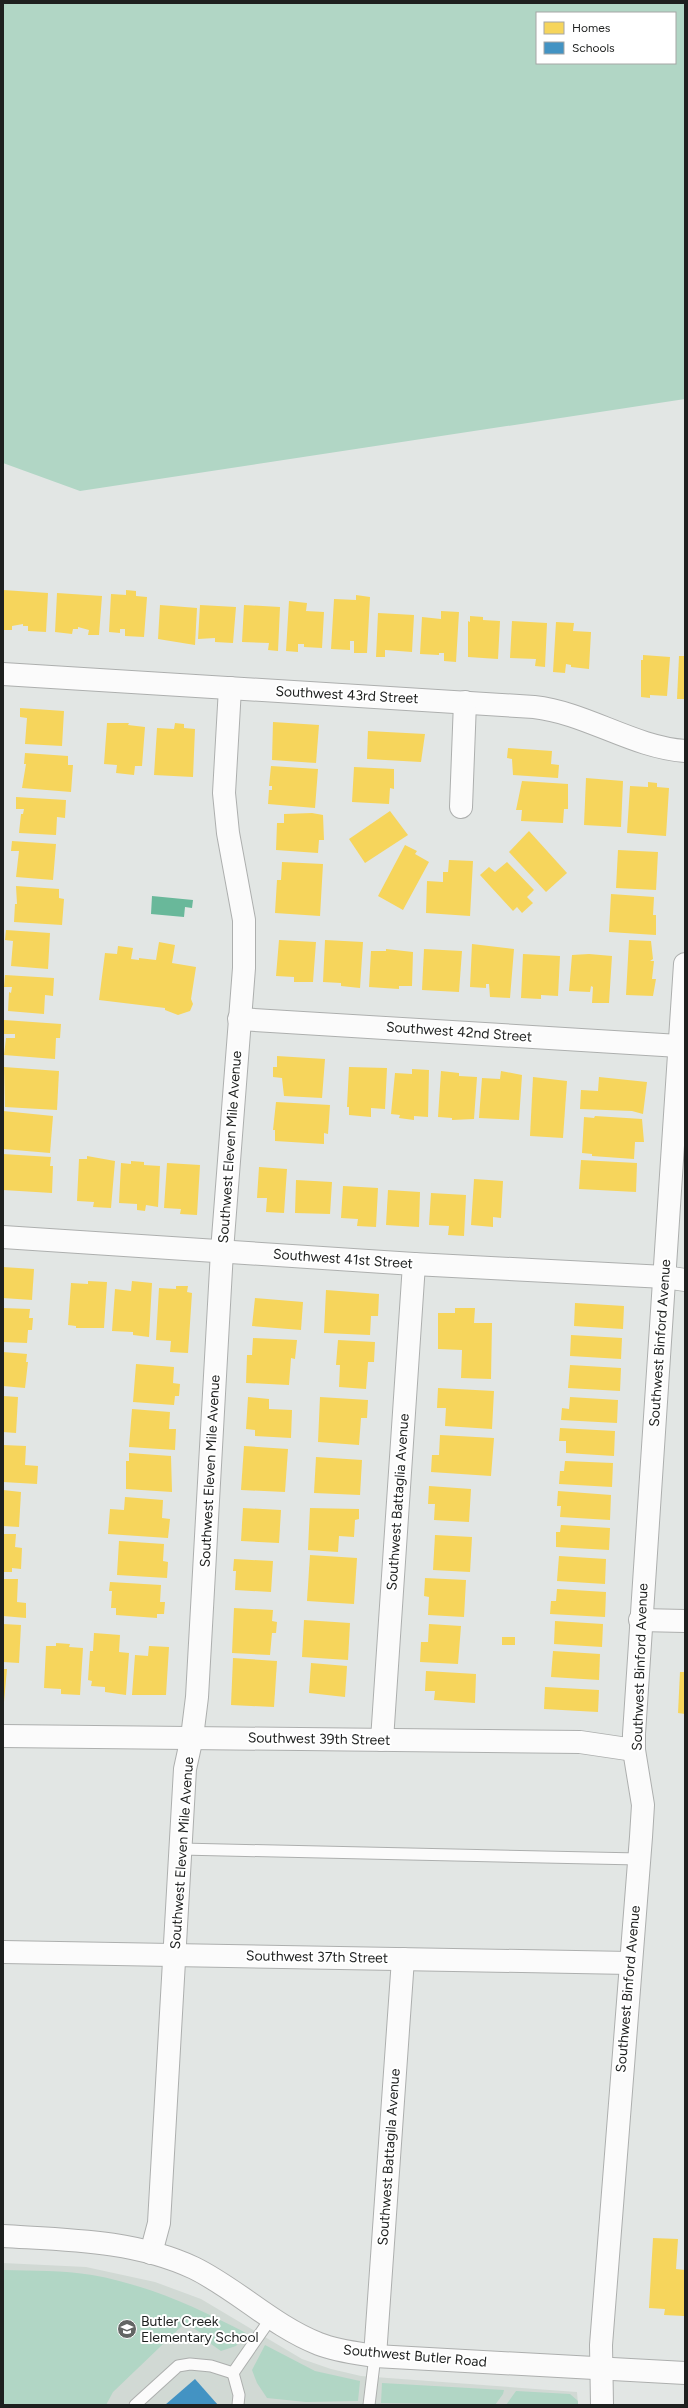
<svg xmlns="http://www.w3.org/2000/svg" width="688" height="2408" font-family="Figtree,sans-serif">
<style>
.built{fill:#d1d9d4}
.green{fill:#b1d6c5;fill-rule:evenodd}
.water{fill:#69b89a}
.homes{fill:#f6d55c}
.schools{fill:#4393c3}
.lines{fill:none;stroke-linecap:round;stroke-linejoin:round}
.service-casing{stroke:#adafae;stroke-width:13}
.minor-casing{stroke:#adafae;stroke-width:24}
.secondary-casing{stroke:#adafae;stroke-width:24}
.service{stroke:#fbfbfb;stroke-width:11}
.minor{stroke:#fbfbfb;stroke-width:22}
.secondary{stroke:#fbfbfb;stroke-width:22}
.labels{text-anchor:middle;dominant-baseline:central;stroke-width:4;stroke-linejoin:round;paint-order:stroke}
.street-label{font-size:14px;fill:#1e201f;stroke:#fff}
.poi-label{font-size:14px;fill:#1e201f;stroke:#fff;text-anchor:start}
</style>
<rect width="100%" height="100%" fill="#e2e6e4"/>
<path class="built" d="M3 2263 86 2267 155 2282 201 2299 302 2359 331 2369 361 2376 577 2392 578 2405H3Z"/>
<g class="green">
<path d="M3 3H685V399L80 491 3 463ZM537 13H675V63H537Z"/>
<path d="M3 2270C32 2271 63 2270 92 2275 148 2285 196 2307 246 2333L236 2346 221 2351 211 2344 209 2338 185 2323 113 2392 106 2405H3Z"/>
<path d="M265 2345 315 2371 360 2381 358 2401 306 2402 267 2398 257 2383 252 2370Z"/>
<path d="M382 2383 504 2390 503 2394 495 2405 381 2403Z"/>
<path d="M516 2391 570 2394 578 2401V2405H506Z"/>
</g>
<path class="water" d="M152 896 193 900 192 908 185 907 184 917 151 914Z"/>
<g class="homes">
<path d="M3 590 48 593 46 632 28 631V626H23V624L12 626V630H3Z"/>
<path d="M126 590 136 591V596L147 597 144 637 125 636V629H120V633L109 632 111 594 126 595Z"/>
<path d="M57 593 102 596 99 635H88L89 630 78 627V629H73L72 634 55 632Z"/>
<path d="M356 595 370 597 367 653H354V641H350V650L331 649 334 599 356 600Z"/>
<path d="M289 601 307 603 306 611 324 612 322 648 304 647V644H298V652L286 651Z"/>
<path d="M160 605 197 608 195 645 158 639Z"/>
<path d="M200 605 236 607 233 643 215 642V638L198 639Z"/>
<path d="M244 605 280 607 278 651 268 650 269 643 242 642Z"/>
<path d="M441 611 459 612 456 662 444 661V653H439V655L420 654 422 617 441 619Z"/>
<path d="M378 613 414 615 412 652 385 650V657H376Z"/>
<path d="M470 616 483 617V620L500 621 498 659 468 657V621L470 622Z"/>
<path d="M512 621 547 623 545 667 535 666 536 659 510 658Z"/>
<path d="M556 622 574 623 573 631 591 632 589 669 571 667V665L566 664 565 673 553 672Z"/>
<path d="M643 655 670 657 667 696 650 695V698L641 697V660H643Z"/>
<path d="M679 656H685V699H677Z"/>
<path d="M20 708 64 711 62 746 25 744 27 718 20 717Z"/>
<path d="M273 722 319 725 316 763 272 760Z"/>
<path d="M107 723H129L128 725 145 727 142 766H135L134 775 116 773 117 765 104 764Z"/>
<path d="M175 723 184 724V728L195 729 193 777 154 775 157 728 174 729Z"/>
<path d="M368 731 425 734 421 762 367 759Z"/>
<path d="M508 748 552 751 551 764 559 765 558 778 513 775 512 759 507 758Z"/>
<path d="M25 753 68 756V765H73L71 792 22 788 26 764H24Z"/>
<path d="M271 766 318 769 315 808 268 804 269 790H272V786H269Z"/>
<path d="M354 767 394 769V789L390 788 389 804 352 802Z"/>
<path d="M586 778 623 781 621 827 584 825Z"/>
<path d="M522 781 568 784V809H564L563 823 521 821 522 810H516Z"/>
<path d="M648 782 657 783V787L669 788 666 836 627 833 630 786 648 787Z"/>
<path d="M16 797 66 800 65 818 57 817 56 835 19 833 21 814H23L24 809H16Z"/>
<path d="M390 811 408 835 365 863 349 839Z"/>
<path d="M312 813 323 815 324 840H319L318 853 276 850 277 823H284V814Z"/>
<path d="M529 831 567 873 546 892 509 852Z"/>
<path d="M12 841 56 844 53 880 16 877 19 851H11Z"/>
<path d="M405 845 417 851 415 854 429 862 403 910 378 896Z"/>
<path d="M618 850 658 852 656 890 616 888Z"/>
<path d="M449 860 473 861 470 916 426 913 427 881 443 882V872H448Z"/>
<path d="M282 862 323 864 320 916 275 913 277 880H281Z"/>
<path d="M507 862 534 890 527 897 533 903 522 913 517 907 513 911 480 875 489 867 495 872Z"/>
<path d="M16 886 59 889V898L64 899 62 925 14 922 15 904H17Z"/>
<path d="M611 894 654 897 653 915H656V935L609 932Z"/>
<path d="M6 930 50 933 48 969 11 966 13 941 5 940Z"/>
<path d="M279 940 316 942 313 982H294V977L276 976Z"/>
<path d="M325 940 363 942 360 988 341 986V983L323 982Z"/>
<path d="M629 940 651 941 653 959 650 961H654L652 979H656L653 996 626 995Z"/>
<path d="M159 942 175 945 172 963 196 967 191 999 193 1004 190 1011 178 1015 165 1010V1008L99 1000 105 953 117 954 118 946 133 948 131 959 139 960V958L156 960Z"/>
<path d="M472 944 514 949 510 998 490 997 489 984H486V988L470 987Z"/>
<path d="M386 949 413 952 412 986H399V989L369 987 371 951H386Z"/>
<path d="M424 949 462 951 459 992 422 990Z"/>
<path d="M523 954 560 956 558 996 541 995V999L521 998Z"/>
<path d="M589 954 612 956 609 1003H592L593 987 591 986 590 992 569 991 572 955Z"/>
<path d="M5 975 54 978 53 996 45 995 44 1014 8 1011 9 992 11 993 12 987H4Z"/>
<path d="M4 1020 61 1024 60 1038H56L55 1059 4 1055 6 1038H15V1034H3Z"/>
<path d="M277 1056 325 1059 322 1098 284 1096 282 1078 273 1077V1067H277Z"/>
<path d="M4 1067 59 1071 57 1110 5 1107Z"/>
<path d="M349 1067 387 1068 385 1109 371 1108V1117L349 1115V1107H347Z"/>
<path d="M412 1069 429 1070 428 1117 414 1116V1120L399 1118 400 1115 391 1114 395 1073 412 1074Z"/>
<path d="M441 1071 459 1073V1076L477 1077 474 1119 452 1120V1118L438 1117Z"/>
<path d="M501 1071 522 1075 519 1120 479 1118 482 1078 500 1079Z"/>
<path d="M533 1077 567 1081 563 1138 530 1136Z"/>
<path d="M599 1077 647 1082 643 1114 632 1111 580 1109 581 1090 598 1091Z"/>
<path d="M276 1102 330 1105 328 1134 324 1133V1144L275 1141V1130H273Z"/>
<path d="M3 1111 53 1116 50 1153 3 1149Z"/>
<path d="M595 1116 642 1119 644 1142H635L634 1159 592 1156V1154L582 1153 584 1117 594 1118Z"/>
<path d="M3 1154 51 1157 50 1166H53L52 1193 3 1190Z"/>
<path d="M87 1156 115 1161 111 1208 93 1207 94 1202 77 1201 79 1159H87Z"/>
<path d="M581 1160 637 1163 636 1192 579 1189Z"/>
<path d="M131 1161 144 1162V1165L160 1166 158 1207 146 1205 145 1211 137 1210V1204L119 1203 121 1163 131 1164Z"/>
<path d="M167 1163 200 1165 197 1215 180 1214 181 1209 164 1208Z"/>
<path d="M259 1167 287 1169 284 1213 266 1212 267 1198H257Z"/>
<path d="M474 1179 503 1181 501 1218 493 1217V1227L471 1225Z"/>
<path d="M296 1180 332 1182 330 1214 295 1213Z"/>
<path d="M343 1186 378 1188 376 1227 357 1226 358 1219 341 1218Z"/>
<path d="M388 1190 420 1192 419 1227 386 1225Z"/>
<path d="M431 1193 466 1195 464 1236 448 1235 449 1226 429 1225Z"/>
<path d="M3 1267 34 1269 32 1300 3 1298Z"/>
<path d="M88 1281 107 1282 104 1328H76V1326L68 1325 71 1283 88 1284Z"/>
<path d="M132 1281 152 1283 149 1337 133 1335V1332L112 1331 115 1289 131 1291Z"/>
<path d="M176 1286H188L187 1292 192 1293 188 1353 170 1352 171 1341 156 1340 159 1288 176 1289Z"/>
<path d="M326 1290 379 1294 378 1316H371L370 1335 324 1333Z"/>
<path d="M255 1298 303 1302 301 1330 252 1326Z"/>
<path d="M575 1303 624 1306 623 1329 574 1326Z"/>
<path d="M3 1308 30 1309 29 1318H33L32 1330H28L27 1343 3 1342Z"/>
<path d="M455 1308H475L474 1323H492L491 1379 461 1378 462 1350 438 1349V1313H455Z"/>
<path d="M571 1335 622 1338 621 1359 570 1356Z"/>
<path d="M253 1338 297 1340 295 1359 291 1358 289 1385 246 1383 247 1355H252Z"/>
<path d="M338 1340 375 1342 374 1362H368L366 1389 339 1387 340 1365H336Z"/>
<path d="M3 1352 27 1354 26 1362H28L25 1388 3 1386Z"/>
<path d="M136 1364 174 1367 173 1383 180 1384 179 1396H175L174 1405 133 1402Z"/>
<path d="M570 1365 621 1368 620 1391 568 1388Z"/>
<path d="M438 1388 494 1391 492 1429 445 1426 446 1408H437Z"/>
<path d="M3 1396 18 1397 16 1433 3 1432Z"/>
<path d="M248 1397 269 1399V1409L292 1410 291 1438 255 1436V1430L246 1429Z"/>
<path d="M320 1397 368 1400 367 1418H361L359 1445 318 1442Z"/>
<path d="M570 1397 618 1400 617 1423 561 1420 562 1408 569 1409Z"/>
<path d="M132 1409 170 1412 169 1429H176L175 1450 129 1447Z"/>
<path d="M560 1428 615 1431 614 1456 566 1453V1441H559Z"/>
<path d="M440 1435 494 1438 491 1476 431 1472 432 1455H439Z"/>
<path d="M3 1445 26 1446 25 1465 38 1466 37 1484 3 1482Z"/>
<path d="M244 1446 288 1449 285 1492 241 1490Z"/>
<path d="M129 1453 171 1456 172 1492 126 1489V1461H129Z"/>
<path d="M316 1457 362 1460 360 1495 314 1493Z"/>
<path d="M565 1461 613 1463 612 1487 559 1484 560 1471H564Z"/>
<path d="M429 1486 471 1489 469 1522 434 1520 435 1504H428Z"/>
<path d="M3 1490 21 1492 19 1527 3 1526Z"/>
<path d="M558 1491 611 1495 610 1520 560 1517 561 1506H557Z"/>
<path d="M125 1497 163 1500 162 1518 170 1519 168 1538 108 1534 110 1509 124 1510Z"/>
<path d="M243 1508 281 1510 279 1543 241 1541Z"/>
<path d="M310 1508 359 1509V1519L355 1520 354 1537 339 1536 338 1552 308 1550Z"/>
<path d="M561 1525 610 1528 609 1550 556 1547V1532H560Z"/>
<path d="M3 1534H16L15 1547 22 1548 21 1569 12 1568V1572H3Z"/>
<path d="M435 1535 472 1537 470 1572 433 1570Z"/>
<path d="M119 1541 164 1544 163 1561 168 1562 167 1578 117 1575Z"/>
<path d="M310 1555 357 1558 354 1604 307 1601Z"/>
<path d="M559 1556 606 1559 605 1584 557 1581Z"/>
<path d="M234 1559 273 1561 271 1592 235 1590 236 1571H233Z"/>
<path d="M425 1578 466 1580 464 1617 428 1615 429 1597 424 1596Z"/>
<path d="M3 1579H18L17 1602 26 1603V1618L3 1616Z"/>
<path d="M110 1582 161 1585 160 1602H165L164 1614H157V1618L116 1615V1608H111L112 1591H109Z"/>
<path d="M557 1589 606 1592 605 1617 550 1614 551 1601H556Z"/>
<path d="M234 1608 273 1610 272 1621 277 1622 276 1633H272L270 1655 232 1653Z"/>
<path d="M304 1620 350 1623 348 1660 302 1657Z"/>
<path d="M555 1621 603 1624 602 1647 554 1644Z"/>
<path d="M3 1624 21 1625 19 1663 3 1662Z"/>
<path d="M429 1624 461 1626 458 1664 420 1662 421 1642H428Z"/>
<path d="M94 1633 120 1635 119 1652 129 1653 126 1695 105 1692V1687L91 1686 92 1681 88 1680 90 1651H93Z"/>
<rect x="502" y="1637" width="13" height="8"/>
<path d="M56 1643 70 1644 69 1647 83 1648 80 1695 61 1694V1689L44 1688 46 1646H56Z"/>
<path d="M149 1646 169 1647 166 1695H132L135 1655 148 1656Z"/>
<path d="M553 1651 600 1654 599 1680 551 1677Z"/>
<path d="M233 1658 277 1661 274 1707 231 1705Z"/>
<path d="M311 1663 347 1666 345 1697 309 1693Z"/>
<path d="M3 1669H7L4 1702H3Z"/>
<path d="M426 1671 476 1674 475 1703 434 1700 435 1691H425Z"/>
<path d="M680 1672H685V1714L678 1713Z"/>
<path d="M545 1687 599 1690 598 1712 544 1709Z"/>
<path d="M653 2238 678 2239 676 2269 685 2270 684 2316 664 2315 665 2309 649 2308Z"/>
</g>
<path class="schools" d="M195 2379 218 2405H165Z"/>
<g class="lines">
<defs>
<g id="service">
<path d="M181 1849 639 1859"/>
<path d="M135 2405 178 2366 190 2364 211 2366 233 2373"/>
<path d="M238 2405 239 2395 233 2373 271 2318"/>
<path d="M369 2405 375 2356"/>
</g>
<g id="minor">
<path d="M3 674 534 707C587 713 632 747 685 751"/>
<path d="M461 807 465 702"/>
<path d="M239 1019 679 1046"/>
<path d="M3 1237 414 1264 665 1277 685 1280"/>
<path d="M640 1620 685 1621"/>
<path d="M3 1736 580 1742 634 1750"/>
<path d="M382 1740 414 1264"/>
<path d="M3 1952 630 1963"/>
<path d="M151 2253 159 2223 185 1769 192 1737 197 1697 222 1251 244 968V920L228 833 224 793 230 688"/>
<path d="M375 2356 403 1959"/>
<path d="M602 2405 601 2345 641 1837 643 1805 634 1750V1734L685 964"/>
</g>
<path id="secondary" d="M3 2236C68 2240 134 2240 194 2268 237 2289 273 2326 319 2344 337 2351 356 2353 375 2356L685 2373"/>
</defs>
<use href="#service" class="service-casing"/>
<use href="#minor" class="minor-casing"/>
<use href="#secondary" class="secondary-casing"/>
<use href="#service" class="service"/>
<use href="#minor" class="minor"/>
<use href="#secondary" class="secondary"/>
</g>
<defs>
<symbol id="school-disc" viewBox="-11 -11 22 22"><circle r="9.5" fill="#636564" stroke="#fff"/><path d="M0-5L7-2L0 1L-7-2ZM-4 1L0 2.5L4 1V4Q0 6-4 4Z" fill="#fff"/></symbol>
</defs>
<g fill-rule="evenodd">
<use href="#school-disc" x="116" y="2318" width="22" height="22"/>
</g>
<g class="labels">
<g class="street-label">
<text transform="translate(347 695) rotate(3)">Southwest 43rd Street</text>
<text transform="translate(459 1032) rotate(4)">Southwest 42nd Street</text>
<text transform="translate(230 1147) rotate(-86)">Southwest Eleven Mile Avenue</text>
<text transform="translate(343 1259) rotate(4)">Southwest 41st Street</text>
<text transform="translate(660 1343) rotate(-86)">Southwest Binford Avenue</text>
<text transform="translate(210 1471) rotate(-87)">Southwest Eleven Mile Avenue</text>
<text transform="translate(398 1502) rotate(-86)">Southwest Battaglia Avenue</text>
<text transform="translate(640 1667) rotate(-88)">Southwest Binford Avenue</text>
<text transform="translate(319 1739) rotate(1)">Southwest 39th Street</text>
<text transform="translate(182 1853) rotate(-86)">Southwest Eleven Mile Avenue</text>
<text transform="translate(317 1957) rotate(1)">Southwest 37th Street</text>
<text transform="translate(628 1989) rotate(-85)">Southwest Binford Avenue</text>
<text transform="translate(389 2157) rotate(-86)">Southwest Battagila Avenue</text>
<text transform="translate(415 2356) rotate(5)">Southwest Butler Road</text>
</g>
<g class="poi-label">
<text x="141" y="2321">Butler Creek<tspan x="141" dy="16">Elementary School</tspan></text>
</g>
</g>
<rect width="688" height="2408" fill="none" stroke="#1e201f" stroke-width="8"/>
<rect x="536" y="12" width="140" height="52" fill="#ffffff" stroke="#a5a6a5"/>
<rect x="544" y="22" width="20" height="12" fill="#f6d55c" stroke="#a5a6a5"/>
<text x="572" y="32" font-size="12" fill="#1e201f">Homes</text>
<rect x="544" y="42" width="20" height="12" fill="#4393c3" stroke="#a5a6a5"/>
<text x="572" y="52" font-size="12" fill="#1e201f">Schools</text>
</svg>
